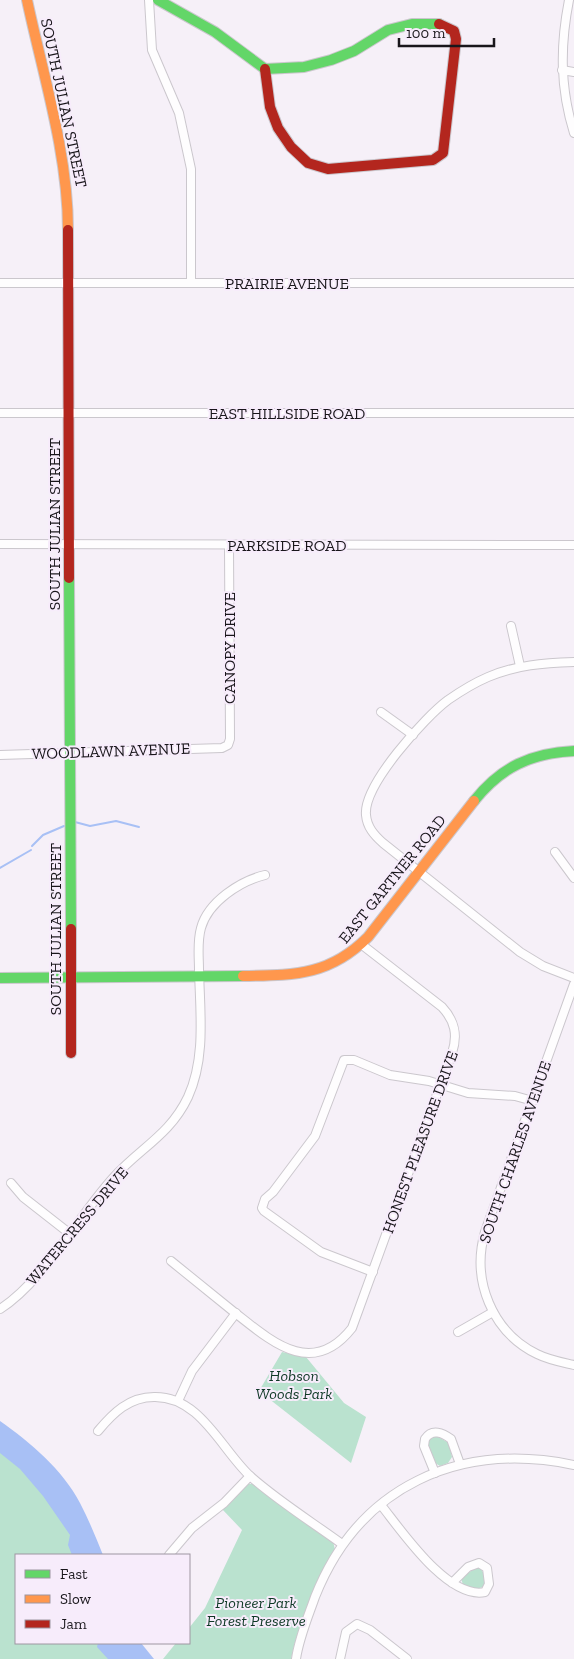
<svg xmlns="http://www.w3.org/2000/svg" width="574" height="1659" font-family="'Zilla Slab',serif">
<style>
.green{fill:#bae2cf}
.water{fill:#a8c0f5}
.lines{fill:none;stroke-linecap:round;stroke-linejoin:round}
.stream{stroke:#a8c0f5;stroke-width:2}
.street-casing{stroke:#cbc7cd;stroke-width:10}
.fast-casing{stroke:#cbc7cd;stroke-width:12}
.slow-casing{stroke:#cbc7cd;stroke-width:12}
.jam-casing{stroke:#cbc7cd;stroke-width:12}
.street{stroke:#fefdfe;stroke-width:8}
.fast{stroke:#63d668;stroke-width:10}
.slow{stroke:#ff974d;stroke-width:10}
.jam{stroke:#b3261e;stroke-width:10}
.labels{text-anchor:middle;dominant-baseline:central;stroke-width:4;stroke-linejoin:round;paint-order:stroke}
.street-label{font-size:16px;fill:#19161b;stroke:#f7ecfb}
.park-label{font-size:16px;font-style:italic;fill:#0f3926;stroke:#f7ecfb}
</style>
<rect width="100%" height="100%" fill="#f6f0f8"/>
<g class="green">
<path d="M282 1352 306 1357 344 1403 366 1417 351 1463 259 1391Z"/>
<path d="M435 1435 449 1443 452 1457 448 1463 440 1466 435 1463 426 1441Z"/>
<path d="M0 1437 89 1555H16V1643H115L129 1659H0Z"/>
<path d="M248 1484H255L333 1541 335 1550C315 1584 299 1621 291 1659H163L176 1643H189V1628L205 1608 242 1530 222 1509Z"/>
<path d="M478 1566C484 1570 487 1581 483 1587L476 1589 463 1585 461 1578Z"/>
</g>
<g class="water">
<path d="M0 1421C30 1442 63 1470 80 1503 89 1520 96 1538 103 1555H72L68 1545 70 1535 43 1496 20 1469 0 1453Z"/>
<path d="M98 1643H141L154 1659H108L97 1647Z"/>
</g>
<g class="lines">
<g class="stream">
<path d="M75 822 90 826 116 821 139 827"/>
<path d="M32 846 43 835 64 826"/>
<path d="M0 868 31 850"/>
</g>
<defs>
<g id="street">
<path d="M149 0 152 50 179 113 191 169V283"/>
<path d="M569 0C560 46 560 88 574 133"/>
<path d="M562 70 574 72"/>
<path d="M0 283H574"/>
<path d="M0 413H574"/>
<path d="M0 544 574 545"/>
<path d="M511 626 520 666"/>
<path d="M574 662C544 663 516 665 488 677 474 683 461 691 448 700 425 717 363 785 366 815 367 827 374 835 383 843L520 952 543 966 574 978"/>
<path d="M381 712 413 735"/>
<path d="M0 755 222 748 228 745 230 739 229 545"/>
<path d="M555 852 574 878"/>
<path d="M574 984 485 1232C471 1280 492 1332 537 1354 549 1360 561 1362 574 1365"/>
<path d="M11 1183 23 1197 69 1233"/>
<path d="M171 1261C192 1278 213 1295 234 1312 271 1341 312 1379 352 1328L452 1053C458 1035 455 1021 442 1007L361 944"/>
<path d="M373 1272 321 1252 264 1211 262 1208 265 1199 273 1192 315 1136 344 1060H354L390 1075 429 1081 468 1093 515 1096 533 1101"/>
<path d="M0 1309C43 1282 79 1215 114 1177 140 1148 170 1135 188 1097 206 1058 200 1012 199 970 199 956 197 942 201 928 208 902 240 881 265 875"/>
<path d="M458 1332 493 1312"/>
<path d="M178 1401 192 1371 236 1313"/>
<path d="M98 1431C113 1413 129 1397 154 1397 200 1396 221 1449 250 1476 278 1501 312 1522 342 1544"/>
<path d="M435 1473 424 1446 425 1439C432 1428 443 1433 451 1439L460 1464"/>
<path d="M381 1505C401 1530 448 1600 485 1592L489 1584 487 1568 479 1563 468 1567 452 1583"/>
<path d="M169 1555 192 1528 224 1503 250 1476"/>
<path d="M296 1659C299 1638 308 1617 315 1597 359 1486 459 1441 574 1465"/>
<path d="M340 1659 346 1632 357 1624 370 1630 407 1659"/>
</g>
<g id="fast">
<path d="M158 0 215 32 265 69 304 67 331 60 354 51 388 30 412 24H439"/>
<path d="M69 578 71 929"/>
<path d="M474 801C501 767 531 753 574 751"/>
<path d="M0 978 243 976"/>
</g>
<g id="slow">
<path d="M27 0C43 75 68 153 68 230"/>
<path d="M243 976C294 975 329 976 368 937L474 801"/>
</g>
<g id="jam">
<path d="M265 69 270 107 278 128 291 147 308 163 328 169 433 160 443 153 456 39 454 31 439 24"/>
<path d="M68 230 69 578"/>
<path d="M71 929V1053"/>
</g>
</defs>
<use href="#street" class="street-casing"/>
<use href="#fast" class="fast-casing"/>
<use href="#slow" class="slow-casing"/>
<use href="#jam" class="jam-casing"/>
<use href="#street" class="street"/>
<use href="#fast" class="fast"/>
<use href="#slow" class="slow"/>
<use href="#jam" class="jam"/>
</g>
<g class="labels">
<g class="street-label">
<text transform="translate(64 103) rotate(78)">SOUTH JULIAN STREET</text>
<text x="287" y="283">PRAIRIE AVENUE</text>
<text x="287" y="413">EAST HILLSIDE ROAD</text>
<text transform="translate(54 524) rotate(-90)">SOUTH JULIAN STREET</text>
<text x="287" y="545">PARKSIDE ROAD</text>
<text transform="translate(229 648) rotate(-90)">CANOPY DRIVE</text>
<text transform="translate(111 751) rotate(-2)">WOODLAWN AVENUE</text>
<text transform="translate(392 879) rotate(-51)">EAST GARTNER ROAD</text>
<text transform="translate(55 929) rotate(-90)">SOUTH JULIAN STREET</text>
<text transform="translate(420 1142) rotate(-70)">HONEST PLEASURE DRIVE</text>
<text transform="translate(515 1152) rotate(-71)">SOUTH CHARLES AVENUE</text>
<text transform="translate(77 1226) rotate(-50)">WATERCRESS DRIVE</text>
</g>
<g class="park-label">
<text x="294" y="1375">Hobson<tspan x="294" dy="18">Woods Park</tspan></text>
<text x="256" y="1602">Pioneer Park<tspan x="256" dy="18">Forest Preserve</tspan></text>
</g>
</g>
<rect x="15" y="1554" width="175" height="90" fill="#f7ecfb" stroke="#9e96a1"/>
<rect x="25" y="1570" width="25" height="8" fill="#63d668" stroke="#9e96a1"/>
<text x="60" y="1579" font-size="15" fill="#19161b">Fast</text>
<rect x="25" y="1595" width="25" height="8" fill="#ff974d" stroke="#9e96a1"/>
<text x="60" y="1604" font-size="15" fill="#19161b">Slow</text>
<rect x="25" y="1620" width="25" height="8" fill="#b3261e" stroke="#9e96a1"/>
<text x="60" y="1629" font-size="15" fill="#19161b">Jam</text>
<path d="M399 38v8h95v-8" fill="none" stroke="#19161b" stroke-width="2.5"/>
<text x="406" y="38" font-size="15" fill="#19161b" stroke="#f7ecfb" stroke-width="4" paint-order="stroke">100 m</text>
</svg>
